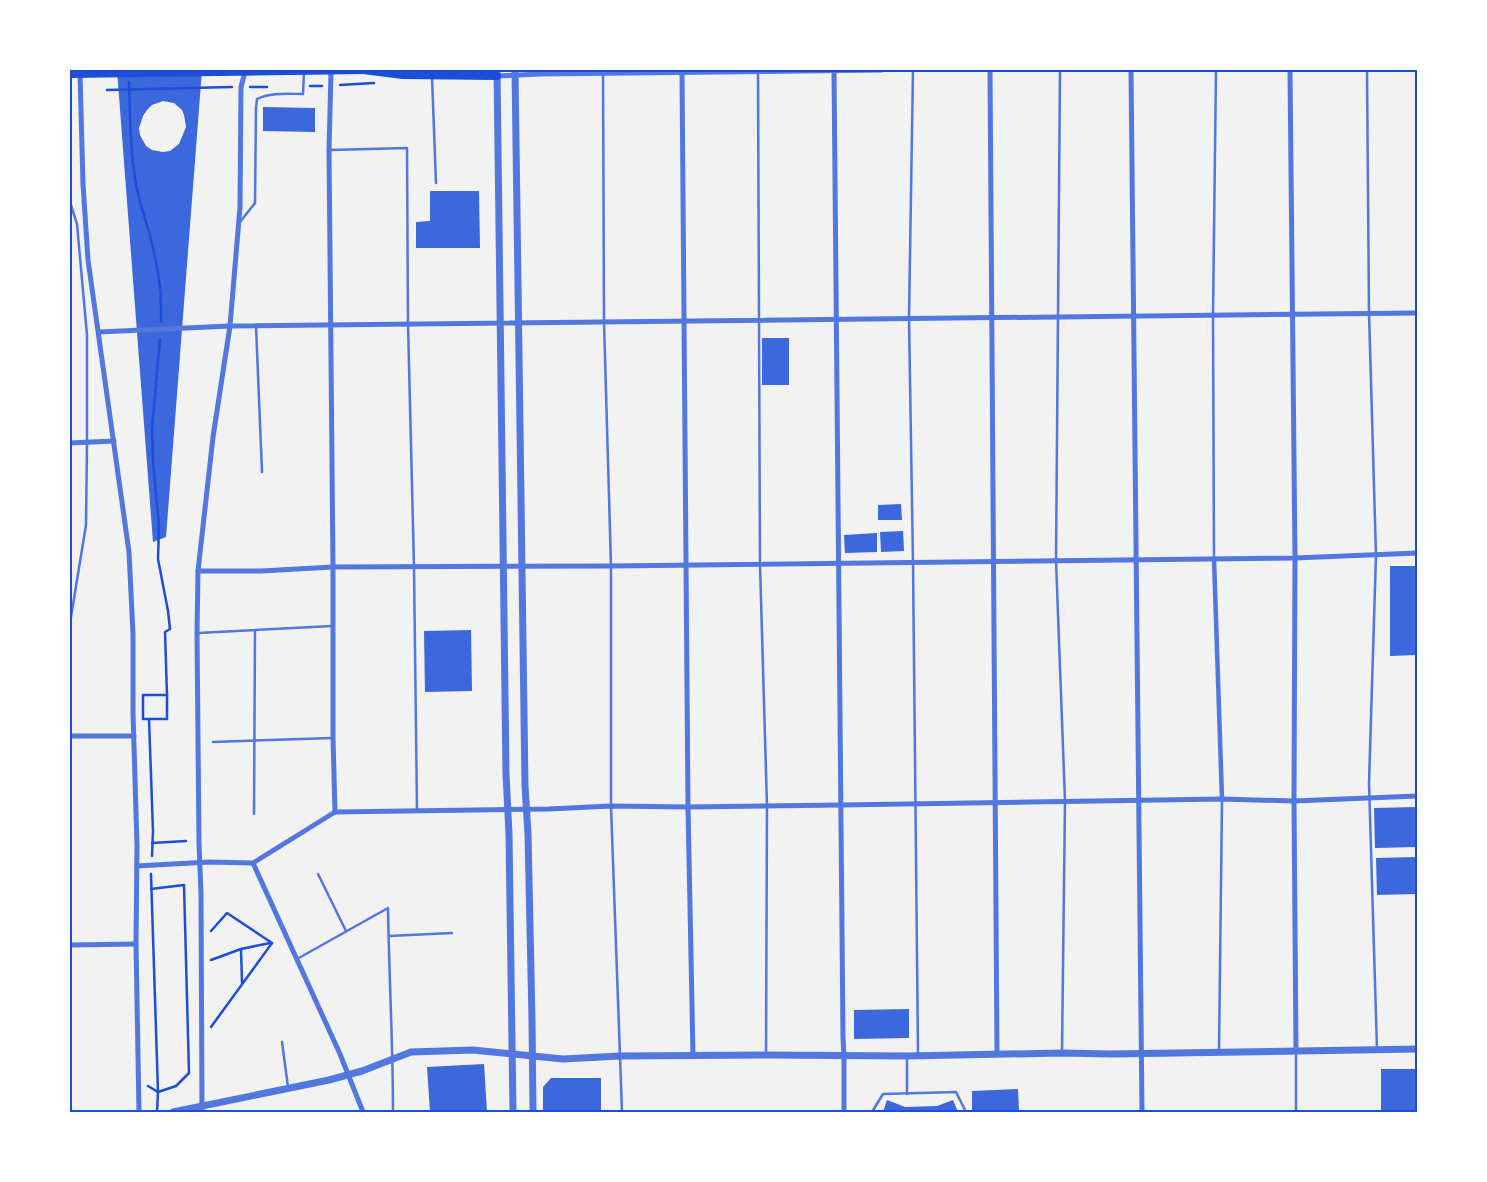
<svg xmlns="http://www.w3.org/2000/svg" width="1487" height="1182" font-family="Rubik,sans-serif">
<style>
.building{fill:#3d67dc;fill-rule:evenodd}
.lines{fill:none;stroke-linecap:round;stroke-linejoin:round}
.path{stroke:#1d4ed8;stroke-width:2.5}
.service{stroke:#5277de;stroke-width:2.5}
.pedestrian{stroke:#5277de;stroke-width:4.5}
.minor{stroke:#5277de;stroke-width:5}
.tertiary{stroke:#5277de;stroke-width:7}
.secondary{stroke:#1d4ed8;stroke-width:8}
.neatline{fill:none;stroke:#1d4ed8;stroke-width:2}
</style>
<rect width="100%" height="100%" fill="#f2f2f2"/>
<g class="building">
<path d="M117 70H202L166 537 153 542ZM163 101 174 103 182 110 184 115 186 127 179 144 170 151 163 152 152 150 146 146 140 135 139 128 143 116 147 110 152 105Z"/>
<path d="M263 107 315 108V132L263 131Z"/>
<path d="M430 191H479L480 248H416V222L430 221Z"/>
<rect x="762" y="338" width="27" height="47"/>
<path d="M901 504 902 520H878V505Z"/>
<path d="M903 531 904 551 881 552 880 532Z"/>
<path d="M877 533V552L845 553 844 535Z"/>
<path d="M1390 566H1417V655L1390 656Z"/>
<path d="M471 630 472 691 425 692 424 631Z"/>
<path d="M1417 807V847L1375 848 1374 808Z"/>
<path d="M1417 857V894L1377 895 1376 858Z"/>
<path d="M909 1009V1038L854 1039V1010Z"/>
<path d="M484 1064 487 1112H430L427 1067Z"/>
<rect x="1381" y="1069" width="36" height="43"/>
<path d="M551 1078H601V1112H543V1087Z"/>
<path d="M1018 1089 1019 1112H972V1091Z"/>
<path d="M887 1100 905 1107 937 1106 953 1100 958 1112H883Z"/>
</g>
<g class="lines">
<g class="path">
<path d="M129 82C130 116 130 156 137 189 141 209 149 228 153 248 159 272 162 297 161 321"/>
<path d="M340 85 374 83"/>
<path d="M310 86H322"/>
<path d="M250 87H267"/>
<path d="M107 90 232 87"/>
<path d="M160 339 152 429 153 462 159 526 158 559 168 611 170 629 165 632 167 695"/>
<rect x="143" y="695" width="24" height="24"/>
<path d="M149 719 153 831 152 856"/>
<path d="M152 843 186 841"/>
<path d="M151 874 158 1092 157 1112"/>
<path d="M211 931 227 913 272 943"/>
<path d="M241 950 242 982"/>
<path d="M211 960 241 949 270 943"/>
<path d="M211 1027 272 943"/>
<path d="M148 1086 158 1092 176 1086 189 1073 184 885 151 889"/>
</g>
<g class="service">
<path d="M603 70 604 322 611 566V806L622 1112"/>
<path d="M913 70 909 318 913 563 918 1053"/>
<path d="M1060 70 1056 561 1065 801 1062 1051"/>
<path d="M1367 70 1369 313 1376 555 1369 783 1377 1049"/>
<path d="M758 73 760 565 767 806 766 1055"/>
<path d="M432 77 436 183"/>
<path d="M330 150 407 148 408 324 414 567 417 810"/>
<path d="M70 202 77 224 87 335V443L86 525 70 623"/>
<path d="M240 222 255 203 256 108 257 99C270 92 289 94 303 94L304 72"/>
<path d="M256 326 262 472"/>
<path d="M1214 558 1213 315 1216 70"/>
<path d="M198 633 332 626"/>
<path d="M213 742 332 738"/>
<path d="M254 814 255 631"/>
<path d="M318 874 346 931"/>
<path d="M389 936 452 933"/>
<path d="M297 959 388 908C389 976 393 1044 393 1112"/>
<path d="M282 1042 288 1087"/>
<path d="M1219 1052 1222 800"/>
<path d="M907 1094V1057"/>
<path d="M872 1112 883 1094 956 1092 966 1112"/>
<path d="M1296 1112V1051"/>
</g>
<path class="pedestrian" d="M1214 559 1222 799"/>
<g class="minor">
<path d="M834 70 843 1038 844 1056V1112"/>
<path d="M990 70 997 1053"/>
<path d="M1131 70 1142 1112"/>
<path d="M1290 70 1295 558 1294 801 1296 1050"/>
<path d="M331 71 329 150 333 567V738L335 812"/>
<path d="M682 72 688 807 693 1056"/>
<path d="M80 74 83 184 88 260 129 552 133 634V713L137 845 136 944 139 1112"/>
<path d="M497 76 541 74 882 70"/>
<path d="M99 332 230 326 1417 313"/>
<path d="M70 443 114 441"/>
<path d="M198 571H261L333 567 611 566 1295 558 1417 553"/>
<path d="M70 736H134"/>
<path d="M335 812 549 809 611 806 688 807 841 805 1222 799 1294 801 1417 796"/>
<path d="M335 812 253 863 340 1054 363 1112"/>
<path d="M137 866 209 862 253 863"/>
<path d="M70 945 136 944"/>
<path d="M202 1112 201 894 199 843 197 633 198 571 213 437 230 326 240 207 241 87 245 72"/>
</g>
<g class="tertiary">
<path d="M497 70 506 774 509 834 513 1112"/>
<path d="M515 70 525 786 528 834 532 1020 533 1112"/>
<path d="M173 1112 329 1080 362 1071 411 1052 473 1050 563 1059 620 1056 766 1055 907 1056 1062 1053 1112 1054 1417 1049"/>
</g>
<g class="secondary">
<path d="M363 70 403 75 497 76"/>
<path d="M70 74 366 70"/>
</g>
</g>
<rect width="1487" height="1182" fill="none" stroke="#ffffff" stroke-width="142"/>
<rect x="71" y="71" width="1345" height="1040" class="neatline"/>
</svg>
